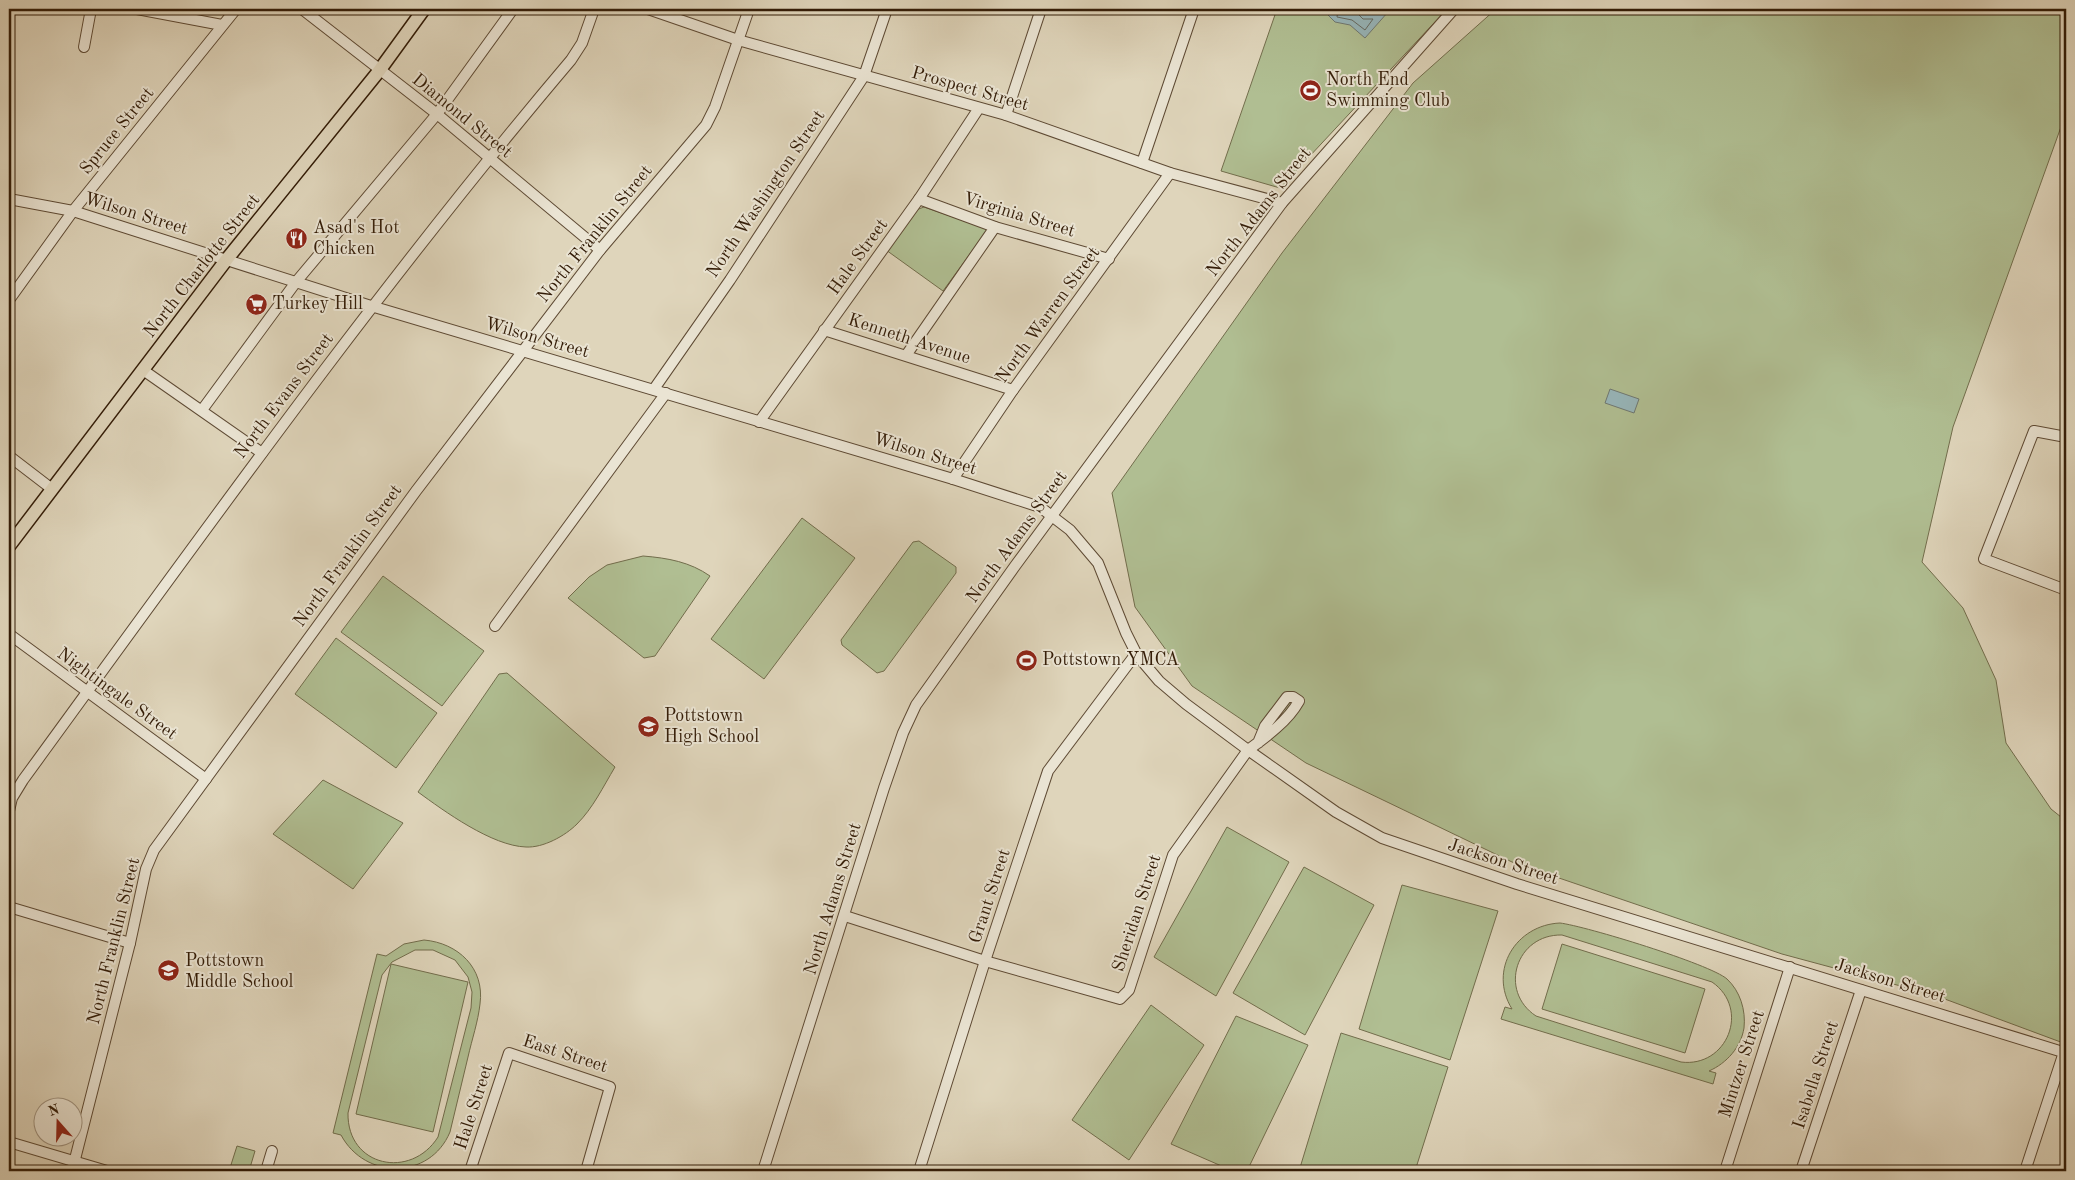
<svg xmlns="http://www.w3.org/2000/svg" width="2075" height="1180" font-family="'Old Standard TT',serif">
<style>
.green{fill:#b0be92;stroke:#726d4c;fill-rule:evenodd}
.water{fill:#97b6ba;stroke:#6f7872}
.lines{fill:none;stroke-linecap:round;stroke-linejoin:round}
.shore{stroke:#656960;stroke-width:1}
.minor-casing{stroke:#5e4a34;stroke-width:12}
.major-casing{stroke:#331c07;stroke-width:15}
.minor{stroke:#eae4d3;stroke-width:10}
.major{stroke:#dfd5bb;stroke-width:12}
.labels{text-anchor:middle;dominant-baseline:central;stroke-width:4;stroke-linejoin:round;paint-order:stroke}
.poi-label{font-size:18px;fill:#331c07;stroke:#eae4d3;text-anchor:start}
.street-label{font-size:18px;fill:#331c07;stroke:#eae4d3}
</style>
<rect width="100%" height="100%" fill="#dfd5bb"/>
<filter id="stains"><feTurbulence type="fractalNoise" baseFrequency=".004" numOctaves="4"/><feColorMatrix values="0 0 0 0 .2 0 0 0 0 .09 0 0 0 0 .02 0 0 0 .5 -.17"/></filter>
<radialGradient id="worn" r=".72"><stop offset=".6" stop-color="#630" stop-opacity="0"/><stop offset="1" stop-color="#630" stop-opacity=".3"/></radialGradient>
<g class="green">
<path d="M1277 9H1447L1280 188 1221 171Z"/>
<path d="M1496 9H2066V113L1953 427 1922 562 1963 608 1996 680 2006 743 2051 809 2066 821V1044L1934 995 1782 954 1512 862 1306 763 1192 686 1135 607 1112 493 1282 253 1413 83Z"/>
<path d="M924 207 988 229 943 291 886 250 916 210Z"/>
<path d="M802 518 855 558 764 679 711 639Z"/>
<path d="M919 541 956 567V573L884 671 877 673 842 645 841 640 913 542Z"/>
<path d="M643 556C668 558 690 562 710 576L655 656 644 658 568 598 589 577 607 565Z"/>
<path d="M383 576 484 651 442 706 341 632Z"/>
<path d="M336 638 437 713 396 768 295 694Z"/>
<path d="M507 673 615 767C603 787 593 808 577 824 565 836 543 848 526 847 492 846 444 811 418 792L499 674Z"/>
<path d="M323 780 403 823 353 889 273 834Z"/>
<path d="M1227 827 1289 862 1216 996 1154 957Z"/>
<path d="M1304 867 1374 905 1305 1035 1233 993Z"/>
<path d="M1402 885 1498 911 1450 1060 1359 1029Z"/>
<path d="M1560 923C1585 926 1710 964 1727 979 1740 991 1746 1010 1744 1028 1741 1047 1727 1063 1709 1071L1716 1073 1713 1084 1501 1019 1505 1007 1512 1009C1488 970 1516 925 1560 923ZM1562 935 1712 982C1751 1009 1727 1068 1681 1062L1536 1016C1498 991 1516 934 1562 935Z"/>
<path d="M424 940C458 943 485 968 480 1004 478 1022 472 1039 468 1057 462 1082 456 1107 450 1132 430 1180 365 1180 341 1135L333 1133 377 954 386 956 404 944ZM415 950H433L455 960 468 977 472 992 471 1008 438 1137C411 1180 347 1167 348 1113L382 975 392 962Z"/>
<path d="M1562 944 1705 989 1685 1053 1542 1009Z"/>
<path d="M391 964 468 982 433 1132 356 1114Z"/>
<path d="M1151 1005 1204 1045 1129 1160 1072 1120Z"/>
<path d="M1236 1016 1308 1045 1247 1171H1233L1171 1144Z"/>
<path d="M1341 1033 1448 1067 1415 1171H1299Z"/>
<path d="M237 1146 255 1151 249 1171H229Z"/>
</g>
<g class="water">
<path d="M1335 9H1359L1366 15 1371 9H1384L1388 12 1365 38 1350 25 1335 22 1328 15Z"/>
<path d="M1610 389 1639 399 1634 413 1605 403Z"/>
</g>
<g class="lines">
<path class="shore" d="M1338 9 1337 17 1352 20 1365 30 1373 19H1363L1357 13 1356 9"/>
<defs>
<g id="minor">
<path d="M137 9 222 25"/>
<path d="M302 9 437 114 600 250"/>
<path d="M648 9 738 40 1006 115 1170 173 1282 203"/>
<path d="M84 47 91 9"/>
<path d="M1006 115 1041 9"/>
<path d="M1142 163 1194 9"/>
<path d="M9 199 73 211 371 306 953 479 1040 507 1070 530 1098 563 1126 633 1137 655 1159 681 1186 704 1248 750 1336 812 1382 838 1517 884 2066 1053"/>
<path d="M919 199 995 227 1109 259"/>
<path d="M9 300 73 211 236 9"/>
<path d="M824 330 1013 390"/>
<path d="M907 354 995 227"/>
<path d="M143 370 262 453"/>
<path d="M654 389 730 280 864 76 887 9"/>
<path d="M202 410 296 282 437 114 513 9"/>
<path d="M759 422 919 199 979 108"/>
<path d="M2066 437 2034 431 1984 559 2066 590"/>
<path d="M9 456 52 489"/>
<path d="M953 479 1013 390 1170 173"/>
<path d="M495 626 666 393"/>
<path d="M9 634 206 779"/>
<path d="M9 811 12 798 23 780C201 536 376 290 571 60L582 43 594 9"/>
<path d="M9 907 130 943"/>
<path d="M845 916 985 961 1120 999 1129 990 1173 855 1248 750C1266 737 1288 721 1299 701L1293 697H1287L1265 726 1258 743"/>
<path d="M9 1142 107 1171"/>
<path d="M72 1171 130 943 146 869 154 850 416 491 600 250 706 125 715 107 749 9"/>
<path d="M266 1171 272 1151"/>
<path d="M470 1171 509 1053 610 1087 586 1171"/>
<path d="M763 1171 884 788 903 733 916 705 1015 566 1282 203 1454 9"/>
<path d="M919 1171 985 961 1048 771 1132 659 1137 655"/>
<path d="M1725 1171 1790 967"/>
<path d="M1801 1171 1861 990"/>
<path d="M2025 1171 2064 1052"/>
</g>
<path id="major" d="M9 546 227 259 379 71 424 9"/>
</defs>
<use href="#minor" class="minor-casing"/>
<use href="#major" class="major-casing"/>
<use href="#minor" class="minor"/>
<use href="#major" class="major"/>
</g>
<defs>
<symbol id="stadium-disc" viewBox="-11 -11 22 22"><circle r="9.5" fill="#8f2418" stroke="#eae4d3"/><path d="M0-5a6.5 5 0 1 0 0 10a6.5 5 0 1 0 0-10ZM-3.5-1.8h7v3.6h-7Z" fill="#fff"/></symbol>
<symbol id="restaurant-disc" viewBox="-11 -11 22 22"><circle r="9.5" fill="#8f2418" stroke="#eae4d3"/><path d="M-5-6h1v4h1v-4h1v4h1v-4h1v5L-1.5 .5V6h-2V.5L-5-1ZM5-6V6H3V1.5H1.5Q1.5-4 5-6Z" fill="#fff"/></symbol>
<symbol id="supermarket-disc" viewBox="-11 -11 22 22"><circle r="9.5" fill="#8f2418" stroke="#eae4d3"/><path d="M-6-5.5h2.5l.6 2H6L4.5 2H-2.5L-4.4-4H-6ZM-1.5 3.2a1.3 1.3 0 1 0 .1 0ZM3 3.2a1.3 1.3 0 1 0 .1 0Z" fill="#fff"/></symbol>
<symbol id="school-disc" viewBox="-11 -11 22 22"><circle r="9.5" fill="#8f2418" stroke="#eae4d3"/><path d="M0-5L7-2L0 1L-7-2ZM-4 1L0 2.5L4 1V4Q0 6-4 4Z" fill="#fff"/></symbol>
</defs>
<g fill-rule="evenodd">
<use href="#stadium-disc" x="1298" y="78" width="25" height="25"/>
<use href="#restaurant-disc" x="284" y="226" width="25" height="25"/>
<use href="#supermarket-disc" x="244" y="292" width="25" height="25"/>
<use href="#stadium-disc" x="1014" y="648" width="25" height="25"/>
<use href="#school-disc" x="636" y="714" width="25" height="25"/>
<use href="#school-disc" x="156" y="958" width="25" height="25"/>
</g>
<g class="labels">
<g class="poi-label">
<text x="1326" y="80">North End<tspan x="1326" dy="21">Swimming Club</tspan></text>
<text x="313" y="228">Asad's Hot<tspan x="313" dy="21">Chicken</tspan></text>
<text x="272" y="304">Turkey Hill</text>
<text x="1042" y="660">Pottstown YMCA</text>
<text x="664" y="716">Pottstown<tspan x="664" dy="21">High School</tspan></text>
<text x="185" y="961">Pottstown<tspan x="185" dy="21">Middle School</tspan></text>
</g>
<g class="street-label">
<text transform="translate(970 89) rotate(16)">Prospect Street</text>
<text transform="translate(462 116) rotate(39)">Diamond Street</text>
<text transform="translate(117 131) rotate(-51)">Spruce Street</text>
<text transform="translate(766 194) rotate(-56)">North Washington Street</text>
<text transform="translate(1259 212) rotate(-52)">North Adams Street</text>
<text transform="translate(136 214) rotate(17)">Wilson Street</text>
<text transform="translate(1019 215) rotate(17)">Virginia Street</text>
<text transform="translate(595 234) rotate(-51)">North Franklin Street</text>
<text transform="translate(858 257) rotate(-54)">Hale Street</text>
<text transform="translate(202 266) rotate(-52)">North Charlotte Street</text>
<text transform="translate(1048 315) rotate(-54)">North Warren Street</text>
<text transform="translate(537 338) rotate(16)">Wilson Street</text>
<text transform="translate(909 339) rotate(18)">Kenneth Avenue</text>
<text transform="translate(284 396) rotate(-53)">North Evans Street</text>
<text transform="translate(925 454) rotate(17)">Wilson Street</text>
<text transform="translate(1017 537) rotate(-54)">North Adams Street</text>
<text transform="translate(348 556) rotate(-54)">North Franklin Street</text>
<text transform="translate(117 694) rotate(36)">Nightingale Street</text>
<text transform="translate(1503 862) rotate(18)">Jackson Street</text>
<text transform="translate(990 896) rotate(-72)">Grant Street</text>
<text transform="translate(833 899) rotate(-73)">North Adams Street</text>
<text transform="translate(1137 913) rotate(-72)">Sheridan Street</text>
<text transform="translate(114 941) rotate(-76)">North Franklin Street</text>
<text transform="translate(1890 981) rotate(17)">Jackson Street</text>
<text transform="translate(565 1054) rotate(18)">East Street</text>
<text transform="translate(1742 1064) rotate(-72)">Mintzer Street</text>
<text transform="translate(1816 1075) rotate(-72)">Isabella Street</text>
<text transform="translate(474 1107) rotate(-72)">Hale Street</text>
</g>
</g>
<rect width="2075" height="1180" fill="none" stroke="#dfd5bb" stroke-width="30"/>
<rect x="10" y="10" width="2055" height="1160" fill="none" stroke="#331c07" stroke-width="2.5"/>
<rect x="15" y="15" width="2045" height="1150" fill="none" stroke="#331c07"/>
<g transform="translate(58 1122) rotate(340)"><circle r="24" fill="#eae4d3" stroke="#a19481"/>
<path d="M0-4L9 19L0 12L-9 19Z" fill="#8f2418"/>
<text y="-8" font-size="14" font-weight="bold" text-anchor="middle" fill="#331c07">N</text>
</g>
<rect width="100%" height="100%" filter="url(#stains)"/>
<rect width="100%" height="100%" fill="url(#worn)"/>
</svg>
